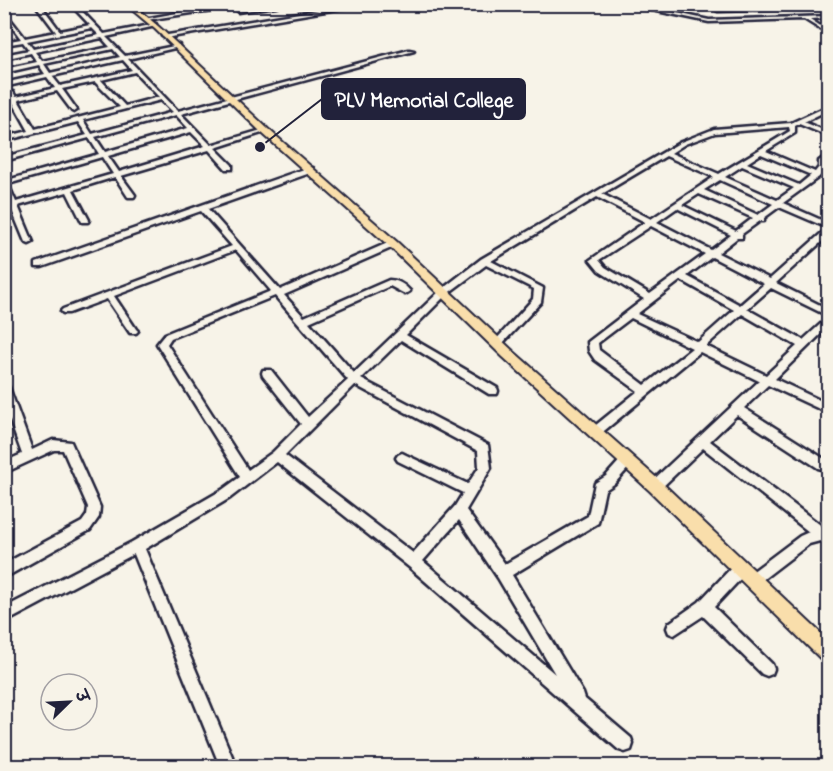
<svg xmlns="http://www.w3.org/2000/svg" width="833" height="771" font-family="'Indie Flower','Playpen Sans Deva',sans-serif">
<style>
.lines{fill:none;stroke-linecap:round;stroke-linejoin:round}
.minor-casing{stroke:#22223b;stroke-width:5}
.major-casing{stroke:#22223b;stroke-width:4}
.minor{fill:#f7f3e8;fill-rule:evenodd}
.major{fill:#f9deab;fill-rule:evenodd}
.leader{fill:none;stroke:#22223b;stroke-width:2}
.callout-dot{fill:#22223b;stroke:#f7f3e8;stroke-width:2}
.callout{fill:#22223b;stroke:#22223b;stroke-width:2}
.callout-label{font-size:22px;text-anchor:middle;font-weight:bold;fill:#fff}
</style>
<rect width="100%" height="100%" fill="#f7f3e8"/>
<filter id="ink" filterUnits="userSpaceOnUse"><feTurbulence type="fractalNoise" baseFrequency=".0167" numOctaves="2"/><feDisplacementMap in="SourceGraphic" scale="12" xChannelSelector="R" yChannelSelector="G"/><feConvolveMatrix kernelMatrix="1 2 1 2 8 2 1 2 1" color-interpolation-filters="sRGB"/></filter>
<g filter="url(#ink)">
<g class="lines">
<defs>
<g id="minor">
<path d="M35 4H40L60 31 90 25 70 4H75L104 34 156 24V26L106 37 125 56 179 45V47L128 59 178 111 409 50 414 51 181 114 211 145 265 129 268 131 215 148 232 165V169H226L209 150 121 176 135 195 134 197H128L115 177 73 190 89 220 88 222H82L67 192 18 206 33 242 29 244 25 242 11 208 4 210V205L9 204 4 194V181L99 154 89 138 4 161V157L87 135 78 122 4 141V137L29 131 11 99 9 92H13L16 97 55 88 47 77 4 87V83L45 74 39 65 4 73V69L37 62 31 53 4 59V55L29 50 23 42 4 45V42L21 39 4 16V11L25 38 56 32ZM92 28 99 35 33 49 27 41ZM102 38 110 47 42 61 35 52ZM113 49 120 57 50 73 44 64ZM123 60 132 70 60 86 52 76ZM135 72 159 97 125 106 101 80ZM95 82 120 107 35 129 18 100 57 91 72 111 74 112 77 110 62 89ZM161 100 173 112 92 134 83 120ZM176 115 188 128 105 152 95 137ZM191 132 205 146 119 172 108 156ZM102 157 113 174 16 202 8 184Z"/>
<path d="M66 4 60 6 58 5V4Z"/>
<path d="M149 4 144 6 142 5V4Z"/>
<path d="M227 4H242L244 9 274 4H289L238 12 236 10 240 9 238 6 146 20 144 19Z"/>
<path d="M353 4H367L165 38 162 36Z"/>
<path d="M624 4H635L709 20 828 16V18L810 19 828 31V34L804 19 709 22Z"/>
<path d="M825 4H828V7H826Z"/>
<path d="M789 7 791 9 718 11 716 10Z"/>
<path d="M828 106V110L804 122 828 132V136L799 124 795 126V133L766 151 815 172 819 167V161L828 154V159L825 162 827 167 819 177 783 203 828 223V228L779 207 764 218V221H760L742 234V238H737L718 253 770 279 825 230H828V236L776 283 828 309V316L771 288 747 309 803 340 825 320 828 319V327L775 379 828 404V413L768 385 744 408 826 460 828 464 826 468 822 469 818 468 737 415 710 441 823 527 828 529V545L820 541 809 544 753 587 748 585 746 580 748 575 800 536 809 532 703 448 659 490 655 491 651 490 649 486 651 482 759 381 700 352 599 435 595 437 591 435 589 432 591 429 638 391 595 360 589 351 588 342 644 299 599 271 590 260 645 222 597 197 491 261 543 288 541 302 501 345H495L493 343 533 299 534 289 486 265 447 294 406 335 497 388 498 391 497 394H489L401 340 361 379 488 445 491 468 466 510 505 564 588 516 595 483 606 476 623 457 627 456 631 457 633 461 631 465 614 484 605 490 598 523 512 575 583 693 585 699 631 738 633 744 631 750 625 752 619 750 409 567 277 462 230 498 145 549 236 766H220L134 554 4 623V608L132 542 222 490 240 477 157 344 165 334 271 291 236 250 114 296 136 329 138 331 136 333H130L107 299 69 313H63L61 311 63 309 232 246 201 211 42 267H36V263L307 168H313V172L208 209 280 290 390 242H396V246L284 295 304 317 389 280C398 280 404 284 410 291L405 294 390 286 309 322 354 373 441 290 481 259 681 142 714 129 791 123ZM789 127 790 131 719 174 671 153 685 144 715 133ZM761 154 811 175 799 185 747 163ZM666 156 714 177 651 219 602 194ZM742 166 794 188 777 200 725 177ZM720 180 773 204 758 215 704 190ZM699 194 753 218 736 231 682 205ZM677 208 731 235 711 250 657 222ZM651 226 705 254 650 294 605 267 599 260ZM712 257 764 284 740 305 687 276ZM681 280 734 310 698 342 637 314ZM275 296 348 380 308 417 271 370H263L262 373 263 376 301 424 273 452 248 470 167 344 171 338ZM742 314 797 346 766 375 706 346ZM631 318 692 348 645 385 599 350 598 343ZM355 385 478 451 479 467 468 484 406 455 402 453 398 455 396 458 398 461 463 493 455 506 413 553 285 455ZM459 520 498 578 555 674 423 561Z"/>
<path d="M4 383 9 387 32 450 53 440 71 442 100 507 99 517 90 530 4 578V564L82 522 87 515 88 507 63 450H54L4 473V462L22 454 4 404Z"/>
<path d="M740 562 745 564 747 569 745 574 714 607 772 664 774 669 772 674 767 676 762 674 703 616 674 635 669 633 667 628 669 623 699 602 735 564Z"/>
</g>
<path id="major" d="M125 4H132L159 27 268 129 397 242 513 351 660 481 828 640V661L821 659 650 491 503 357 389 246 262 133 155 29Z"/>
</defs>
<use href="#minor" class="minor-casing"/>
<use href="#major" class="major-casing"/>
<use href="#minor" class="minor"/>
<use href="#major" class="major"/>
</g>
</g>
<path class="leader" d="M260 147L322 99"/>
<circle class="callout-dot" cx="260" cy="147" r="6"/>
<rect class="callout" x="322" y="79" width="203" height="40" rx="6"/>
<g class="callout-label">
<text x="424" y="107">PLV Memorial College</text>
</g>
<rect width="833" height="771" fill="none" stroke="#f7f3e8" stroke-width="24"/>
<rect x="12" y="12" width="809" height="747" fill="none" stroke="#22223b" stroke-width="2" filter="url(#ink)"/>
<g transform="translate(69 702) rotate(66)"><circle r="28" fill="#f7f3e8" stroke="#a29fa3" stroke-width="1.5"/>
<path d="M0-4.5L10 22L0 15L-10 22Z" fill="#22223b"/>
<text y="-9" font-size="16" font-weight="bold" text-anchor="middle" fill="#22223b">उ</text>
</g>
</svg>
